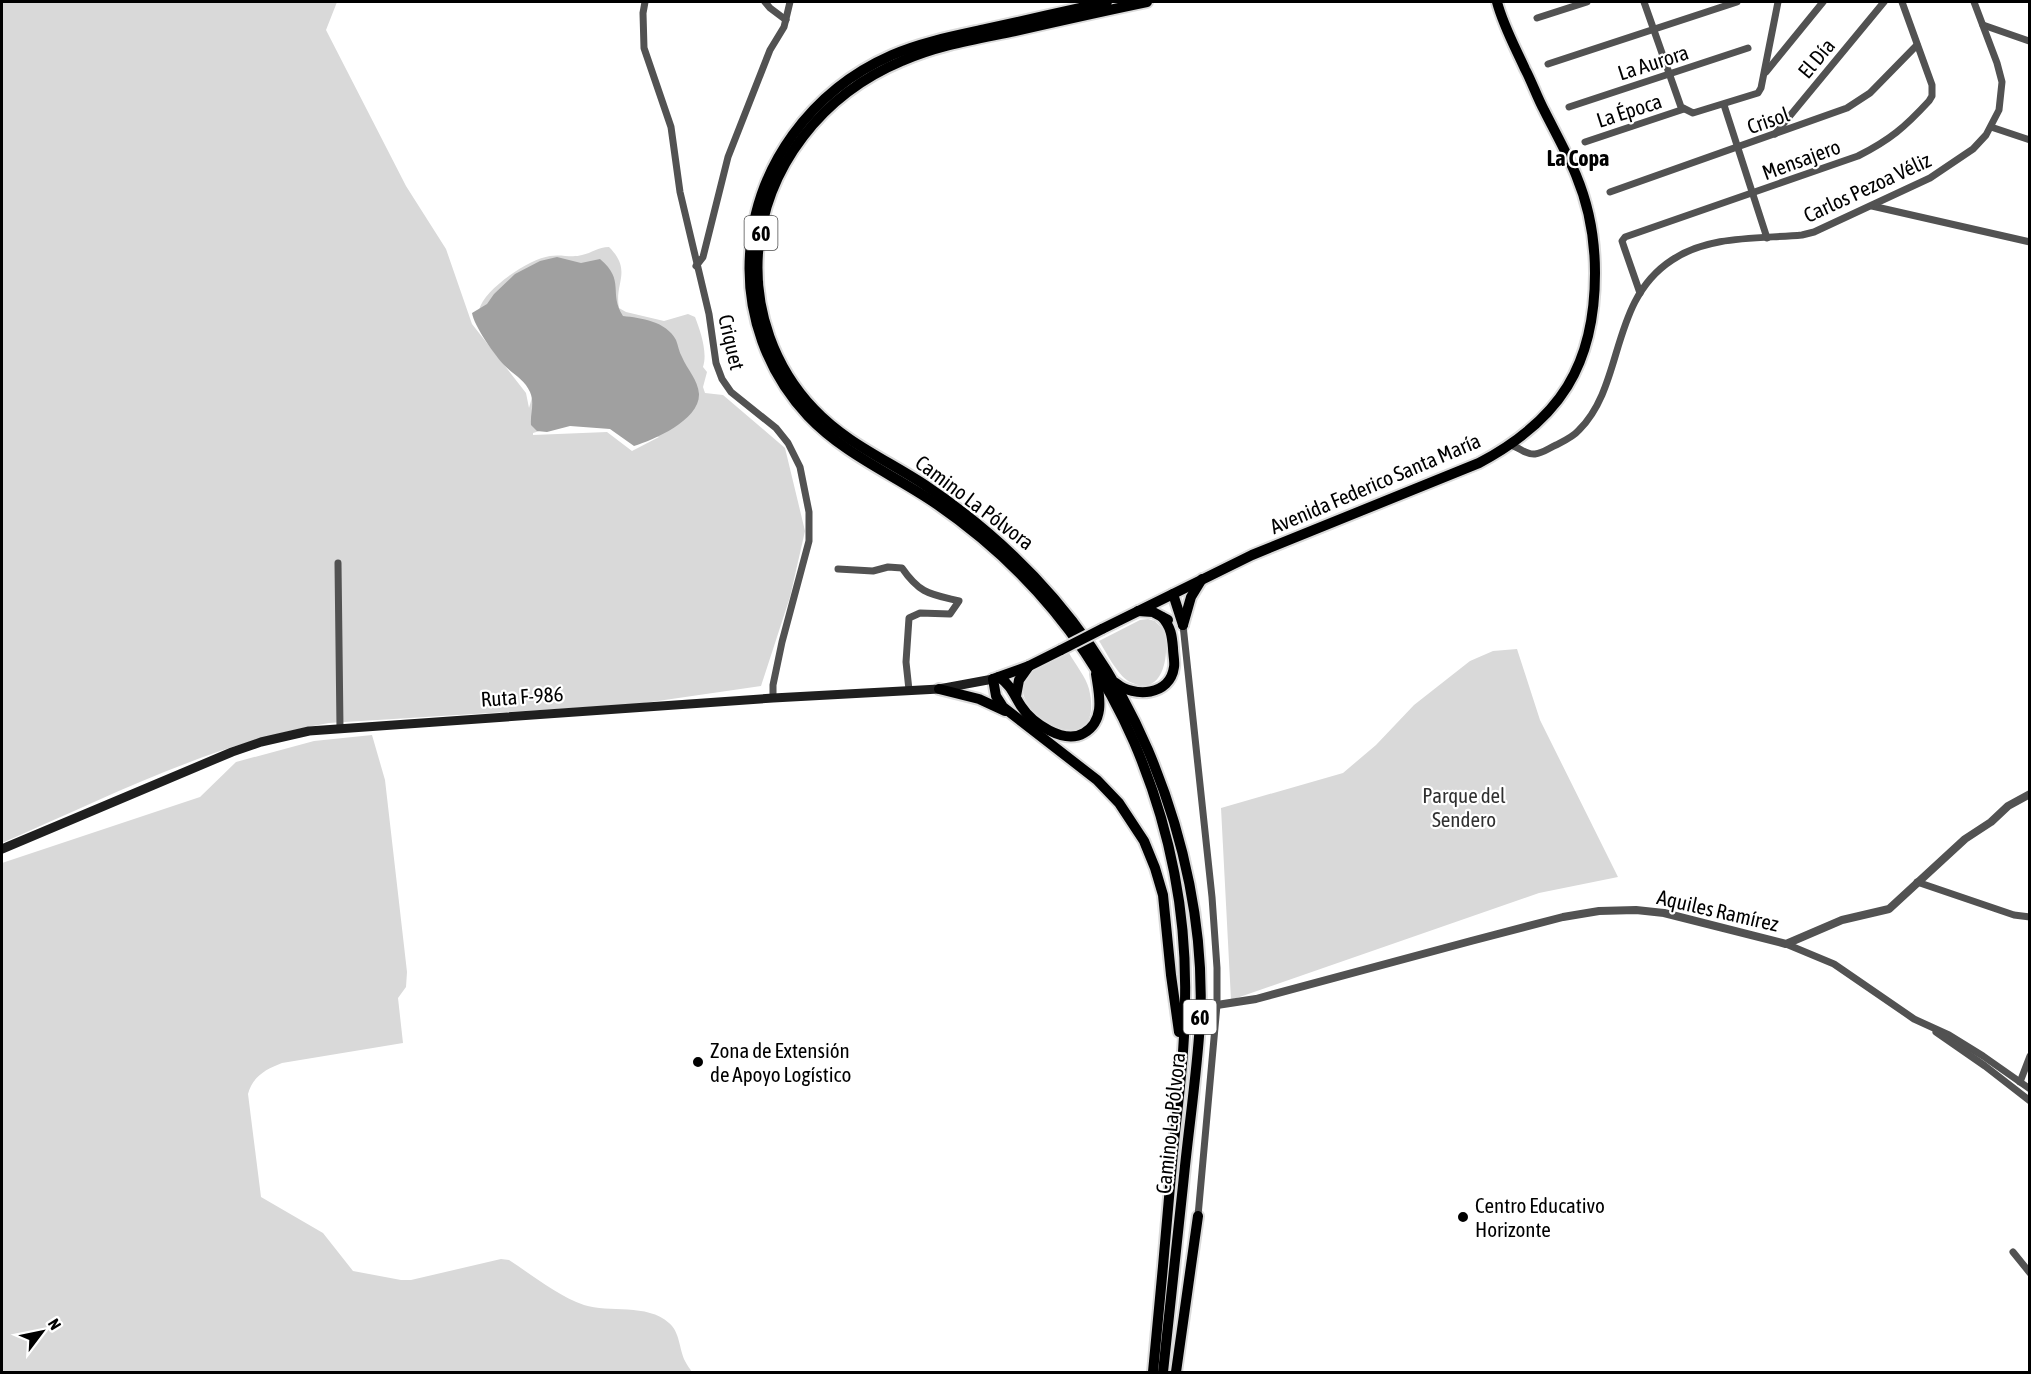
<svg xmlns="http://www.w3.org/2000/svg" width="2031" height="1374" font-family="'Asap Condensed',sans-serif">
<style>
.green{fill:#d9d9d9;fill-rule:evenodd}
.water{fill:#a0a0a0}
.lines{fill:none;stroke-linecap:round;stroke-linejoin:round}
.primary-casing{stroke:#dbdbdb;stroke-width:14}
.trunk-casing{stroke:#dbdbdb;stroke-width:14}
.minor{stroke:#525252;stroke-width:7}
.tertiary{stroke:#525252;stroke-width:8}
.secondary{stroke:#1f1f1f;stroke-width:9}
.primary{stroke:#000;stroke-width:10}
.trunk{stroke:#000;stroke-width:10}
.primary-bridge-casing{stroke:#dbdbdb;stroke-width:14;stroke-linecap:butt}
.primary-bridge{stroke:#000;stroke-width:10}
.poi-dot{fill:#000;stroke:#fff;stroke-width:2}
.labels{text-anchor:middle;dominant-baseline:central;stroke-width:4.5;stroke-linejoin:round;paint-order:stroke}
.shield{fill:#fff;stroke:#4c4c4c;stroke-width:1.5}
.shield-label{font-size:20px;font-weight:bold;fill:#000}
.street-label{font-size:21px;fill:#000;stroke:#fff}
.park-label{font-size:21px;fill:#303030;stroke:#fff}
.poi-label{font-size:21px;fill:#000;stroke:#fff;text-anchor:start}
.neighbourhood-label{font-size:22px;font-weight:bold;fill:#000;stroke:#fff}
</style>
<rect width="100%" height="100%" fill="#fff"/>
<g class="green">
<path d="M2 2H337L326 30 406 186 446 249 472 324 526 393 529 408 533 394 479 310C484 289 529 259 550 256 561 254 572 258 582 255 592 253 598 247 609 247 633 271 614 283 619 308L626 312 664 321 688 314 695 317C700 330 708 352 703 367L707 372 703 387 705 393 723 395 785 448 805 531 790 597 761 686 637 704 329 723C214 742 108 797 2 843ZM556 426H622L659 437 632 451 607 432 533 435V433Z"/>
<path d="M1148 619 1155 621 1164 630C1170 651 1165 699 1130 682 1117 675 1107 653 1099 641L1140 620Z"/>
<path d="M1517 649 1540 720 1618 877 1539 893 1231 1000 1221 808 1343 773 1376 745 1414 705 1470 661 1493 651Z"/>
<path d="M1069 653C1075 664 1086 677 1089 689 1108 770 998 712 1028 674 1034 666 1059 658 1069 653Z"/>
<path d="M372 735 385 780 407 972 406 987 398 998 403 1043 282 1063C266 1069 252 1077 248 1094L261 1197 323 1233 353 1271 401 1280H411L501 1259 509 1260C532 1275 558 1296 584 1305 609 1313 647 1303 669 1323 680 1332 679 1349 685 1361 687 1365 690 1369 692 1372H2V863L200 797 236 762 314 741Z"/>
</g>
<path class="water" d="M557 257 581 263 600 259C626 281 608 293 623 316 641 318 666 321 676 340 678 345 679 352 682 357 687 369 698 380 699 394 700 420 654 440 634 446L610 429 570 426 547 432 537 431 531 425C530 413 535 404 530 392 525 380 513 374 504 365 494 354 474 326 472 313L487 304 494 294 515 274 540 261Z"/>
<g class="lines">
<defs>
<g id="primary">
<path d="M1102 629 1252 555 1479 463C1560 420 1595 365 1595 273 1595 240 1589 206 1576 175 1567 153 1555 132 1544 110 1537 97 1532 82 1525 69 1515 47 1503 25 1497 2"/>
<path d="M993 679 1029 666 1061 650"/>
</g>
<g id="trunk">
<path d="M1107 2C1067 11 1026 20 986 29 954 36 922 42 892 55 812 90 755 166 750 254 746 314 767 372 808 416 843 453 890 473 932 501 1022 562 1091 643 1134 742 1169 824 1187 913 1185 1001 1185 1052 1178 1102 1173 1152 1167 1225 1160 1299 1153 1372"/>
<path d="M1147 2C1103 11 1059 21 1015 31 977 39 938 45 902 61 823 94 765 166 758 253 754 310 774 367 814 409 846 443 887 460 925 485 1025 552 1101 640 1148 750 1184 835 1205 931 1200 1023 1197 1071 1190 1119 1185 1166 1178 1235 1170 1304 1163 1372"/>
<path d="M1173 594 1183 625"/>
<path d="M1138 611 1153 612 1168 620"/>
<path d="M1183 625 1191 597 1202 579"/>
<path d="M999 677C1011 685 1014 695 1021 706 1032 723 1064 745 1084 733 1106 720 1099 694 1096 674"/>
<path d="M993 679 996 696 1003 707 1097 780 1119 803 1144 841 1155 868 1163 895 1171 975 1179 1032"/>
<path d="M1116 683C1134 698 1170 696 1174 667 1175 662 1173 654 1173 648 1172 636 1171 627 1162 617"/>
<path d="M939 689 979 699 1005 711"/>
<path d="M1016 696 1019 680 1029 666"/>
<path d="M1176 1372 1198 1216"/>
</g>
</defs>
<use href="#primary" class="primary-casing"/>
<use href="#trunk" class="trunk-casing"/>
<g class="minor">
<path d="M645 2 643 13 644 48 671 127 680 192 709 314 716 363 722 379 731 392 776 428 788 443 800 467 809 512V541L782 642 773 685V698"/>
<path d="M765 2 770 8 786 20"/>
<path d="M1644 2 1681 107 1693 113 1758 93 1761 88 1778 2"/>
<path d="M1537 18 1587 2"/>
<path d="M1983 25 2029 41"/>
<path d="M1548 64 1737 2"/>
<path d="M1766 72 1823 2"/>
<path d="M1724 105 1767 238"/>
<path d="M1569 107 1748 48"/>
<path d="M1991 127 2030 140"/>
<path d="M1775 134 1884 2"/>
<path d="M1585 142 1684 109"/>
<path d="M1610 192 1847 108 1870 93 1917 45"/>
<path d="M1872 206 2030 242"/>
<path d="M696 266 703 257 728 157 770 50 784 27 790 2"/>
<path d="M1640 293 1624 247 1622 241 1625 237 1858 156C1890 140 1905 127 1929 101L1932 96V85L1902 2"/>
<path d="M1510 445C1520 447 1525 455 1535 454 1543 453 1549 448 1556 445 1564 441 1573 437 1579 430 1625 384 1609 301 1672 260 1709 235 1759 239 1802 235L1814 232 1930 178 1973 149 1986 135 1999 110 2002 82 1997 63 1974 2"/>
<path d="M338 563 340 728"/>
<path d="M838 569 873 571 888 567 902 568C920 594 930 594 959 601L950 614 920 613 909 618 906 662 909 690"/>
<path d="M1183 625 1212 897 1217 968V1005L1198 1216"/>
<path d="M1917 882 2014 915 2030 917"/>
<path d="M1786 944 1834 964 1914 1019 1949 1035 1983 1056 2030 1089"/>
<path d="M1936 1032 1985 1066 2030 1101"/>
<path d="M2020 1082 2030 1056"/>
<path d="M2013 1252 2030 1273"/>
</g>
<path class="tertiary" d="M1217 1005 1256 999 1471 941 1563 917 1599 911 1636 910 1664 913 1786 944 1842 920 1889 909 1965 839 1991 822 2008 806 2030 794"/>
<path class="secondary" d="M2 849 232 752 261 742 309 731 773 698 939 689 993 679"/>
<use href="#primary" class="primary"/>
<use href="#trunk" class="trunk"/>
<defs>
<path id="primary-bridge" d="M1061 650 1102 629"/>
</defs>
<use href="#primary-bridge" class="primary-bridge-casing"/>
<use href="#primary-bridge" class="primary-bridge"/>
</g>
<g class="poi-dot">
<circle cx="698" cy="1062" r="6"/>
<circle cx="1463" cy="1217" r="6"/>
</g>
<g class="labels">
<g class="shield">
<rect x="744.5" y="216" width="33" height="34" rx="4.5"/>
<rect x="1183.5" y="1000" width="33" height="34" rx="4.5"/>
</g>
<g class="shield-label">
<text x="761" y="233">60</text>
<text x="1200" y="1017">60</text>
</g>
<g class="street-label">
<text transform="translate(1816 58) rotate(-50)">El Día</text>
<text transform="translate(1653 62) rotate(-18)">La Aurora</text>
<text transform="translate(1629 110) rotate(-18)">La Época</text>
<text transform="translate(1768 120) rotate(-19)">Crisol</text>
<text transform="translate(1801 159) rotate(-20)">Mensajero</text>
<text transform="translate(1867 187) rotate(-25)">Carlos Pezoa Véliz</text>
<text transform="translate(732 342) rotate(77)">Criquet</text>
<text transform="translate(1375 483) rotate(-23)">Avenida Federico Santa María</text>
<text transform="translate(975 502) rotate(37)">Camino La Pólvora</text>
<text transform="translate(522 696) rotate(-4)">Ruta F-986</text>
<text transform="translate(1718 910) rotate(13)">Aquiles Ramírez</text>
<text transform="translate(1170 1123) rotate(-84)">Camino La Pólvora</text>
</g>
<g class="park-label">
<text x="1464" y="795">Parque del<tspan x="1464" dy="24">Sendero</tspan></text>
</g>
<g class="poi-label">
<text x="710" y="1050">Zona de Extensión<tspan x="710" dy="24">de Apoyo Logístico</tspan></text>
<text x="1475" y="1205">Centro Educativo<tspan x="1475" dy="24">Horizonte</tspan></text>
</g>
<g class="neighbourhood-label">
<text x="1578" y="158">La Copa</text>
</g>
</g>
<rect width="2031" height="1374" fill="none" stroke="#000000" stroke-width="6"/>
<g transform="translate(42 1332) rotate(58)" stroke="#ffffff" stroke-width="4.5" paint-order="stroke">
<path d="M0-4.5L10 22L0 15L-10 22Z" fill="#000000"/>
<text y="-9" font-size="16" font-weight="bold" text-anchor="middle" fill="#000000">N</text>
</g>
</svg>
